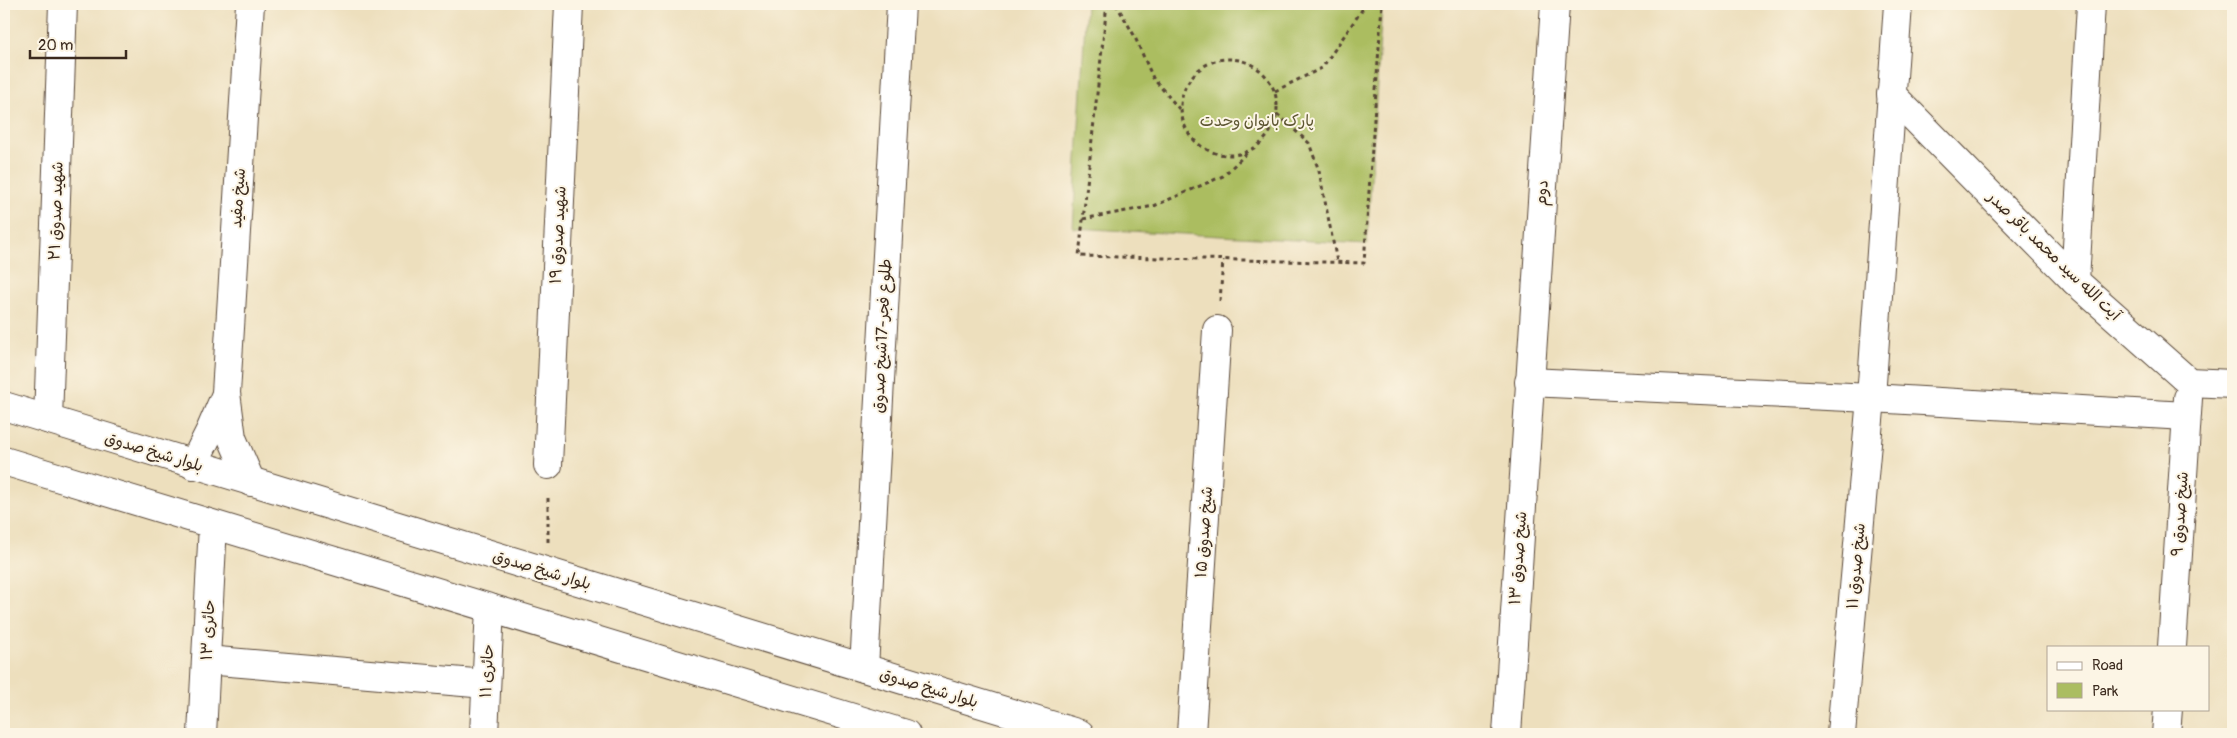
<svg xmlns="http://www.w3.org/2000/svg" width="2237" height="738" font-family="Pangolin,'Playpen Sans Arabic',sans-serif">
<style>
.green{fill:#abbd61;stroke:#737440}
.lines{fill:none;stroke-linecap:round;stroke-linejoin:round}
.minor-casing{stroke:#564536;stroke-width:30}
.path{stroke:#564536;stroke-width:3;stroke-dasharray:4 4;stroke-linecap:butt}
.minor{stroke:#fff;stroke-width:28}
.labels{text-anchor:middle;dominant-baseline:central;stroke-width:4;stroke-linejoin:round;paint-order:stroke}
.park-label{font-size:16px;fill:#5d5632;stroke:#fcf5e5}
.street-label{font-size:16px;fill:#3b2a1e;stroke:#fcf5e5}
</style>
<rect width="100%" height="100%" fill="#fcf5e5"/>
<filter id="ink" filterUnits="userSpaceOnUse"><feTurbulence type="fractalNoise" baseFrequency=".02" numOctaves="2"/><feDisplacementMap in="SourceGraphic" scale="10" xChannelSelector="R" yChannelSelector="G"/><feConvolveMatrix kernelMatrix="1 2 1 2 8 2 1 2 1" color-interpolation-filters="sRGB"/></filter>
<filter id="wash" filterUnits="userSpaceOnUse"><feTurbulence type="fractalNoise" baseFrequency=".0096" numOctaves="4" result="noise"/><feDisplacementMap in="SourceGraphic" scale="20" xChannelSelector="R" yChannelSelector="G"/><feGaussianBlur stdDeviation="1.12" result="paint"/><feColorMatrix in="noise" values="0 0 0 0 0 0 0 0 0 0 0 0 0 0 0 0 0 1.4 0 .05"/><feComposite in="paint" operator="in"/></filter>
<g filter="url(#wash)">
<rect width="100%" height="100%" fill="#eddfbd"/>
<path class="green" d="M1086 4H1382L1367 244 1073 228Z"/>
</g>
<g filter="url(#ink)">
<g class="lines">
<defs>
<g id="minor">
<path d="M250 4 226 393 232 438 251 482"/>
<path d="M1891 94 2075 281 2189 382 2233 384"/>
<path d="M2075 281 2091 4"/>
<path d="M1529 382 1871 398 2186 416"/>
<path d="M4 406 1080 734"/>
<path d="M48 419 63 4"/>
<path d="M4 461 906 734"/>
<path d="M193 465 210 431 226 394"/>
<path d="M548 465 569 4"/>
<path d="M2172 647 2188 398"/>
<path d="M206 660 486 684"/>
<path d="M864 668 901 4"/>
<path d="M202 734 213 525"/>
<path d="M484 734 490 608"/>
<path d="M1191 734 1217 330"/>
<path d="M1507 734 1555 4"/>
<path d="M1841 734 1871 398 1898 4"/>
<path d="M2166 734 2168 709"/>
</g>
</defs>
<use href="#minor" class="minor-casing"/>
<g class="path">
<path d="M1107 4 1079 256 1364 263 1382 4"/>
<path d="M1116 4 1134 35 1153 78 1180 110"/>
<circle cx="1229" cy="107" r="48"/>
<path d="M1275 91 1322 68 1366 4"/>
<path d="M1277 114 1309 143 1319 171 1337 262"/>
<path d="M1083 219 1154 206 1223 176 1249 151"/>
<path d="M1220 301 1223 260"/>
<path d="M548 542V495"/>
</g>
<use href="#minor" class="minor"/>
</g>
</g>
<g class="labels">
<g class="park-label">
<text x="1257" y="121">پارک بانوان وحدت</text>
</g>
<g class="street-label">
<text transform="translate(1542 193) rotate(-86)">دوم</text>
<text transform="translate(238 198) rotate(-86)">شیخ مفید</text>
<text transform="translate(56 211) rotate(-88)">شهید صدوق ۲۱</text>
<text transform="translate(558 235) rotate(-87)">شهید صدوق ۱۹</text>
<text transform="translate(2054 256) rotate(44)">آیت الله سید محمد باقر صدر</text>
<text transform="translate(882 336) rotate(-87)">طلوع فجر-17شیخ صدوق</text>
<text transform="translate(154 452) rotate(17)">بلوار شیخ صدوق</text>
<text transform="translate(2180 514) rotate(-86)">شیخ صدوق ۹</text>
<text transform="translate(1204 532) rotate(-86)">شیخ صدوق ۱۵</text>
<text transform="translate(1518 558) rotate(-86)">شیخ صدوق ۱۳</text>
<text transform="translate(1856 566) rotate(-85)">شیخ صدوق ۱۱</text>
<text transform="translate(542 570) rotate(17)">بلوار شیخ صدوق</text>
<text transform="translate(208 630) rotate(-87)">حائری ۱۳</text>
<text transform="translate(487 671) rotate(-87)">حائری ۱۱</text>
<text transform="translate(929 688) rotate(17)">بلوار شیخ صدوق</text>
</g>
</g>
<rect width="2237" height="738" fill="none" stroke="#fcf5e5" stroke-width="20"/>
<rect x="2047" y="646" width="162" height="65" fill="#fcf5e5" stroke="#afa495"/>
<rect x="2057" y="662" width="25" height="8" fill="#ffffff" stroke="#afa495"/>
<text x="2092" y="670" font-size="15" fill="#3b2a1e">Road</text>
<rect x="2057" y="683" width="25" height="15" fill="#abbd61" stroke="#afa495"/>
<text x="2092" y="696" font-size="15" fill="#3b2a1e">Park</text>
<path d="M30 50v8h96v-8" fill="none" stroke="#3b2a1e" stroke-width="2.5"/>
<text x="38" y="50" font-size="15" fill="#3b2a1e" stroke="#fcf5e5" stroke-width="4" paint-order="stroke">20 m</text>
</svg>
